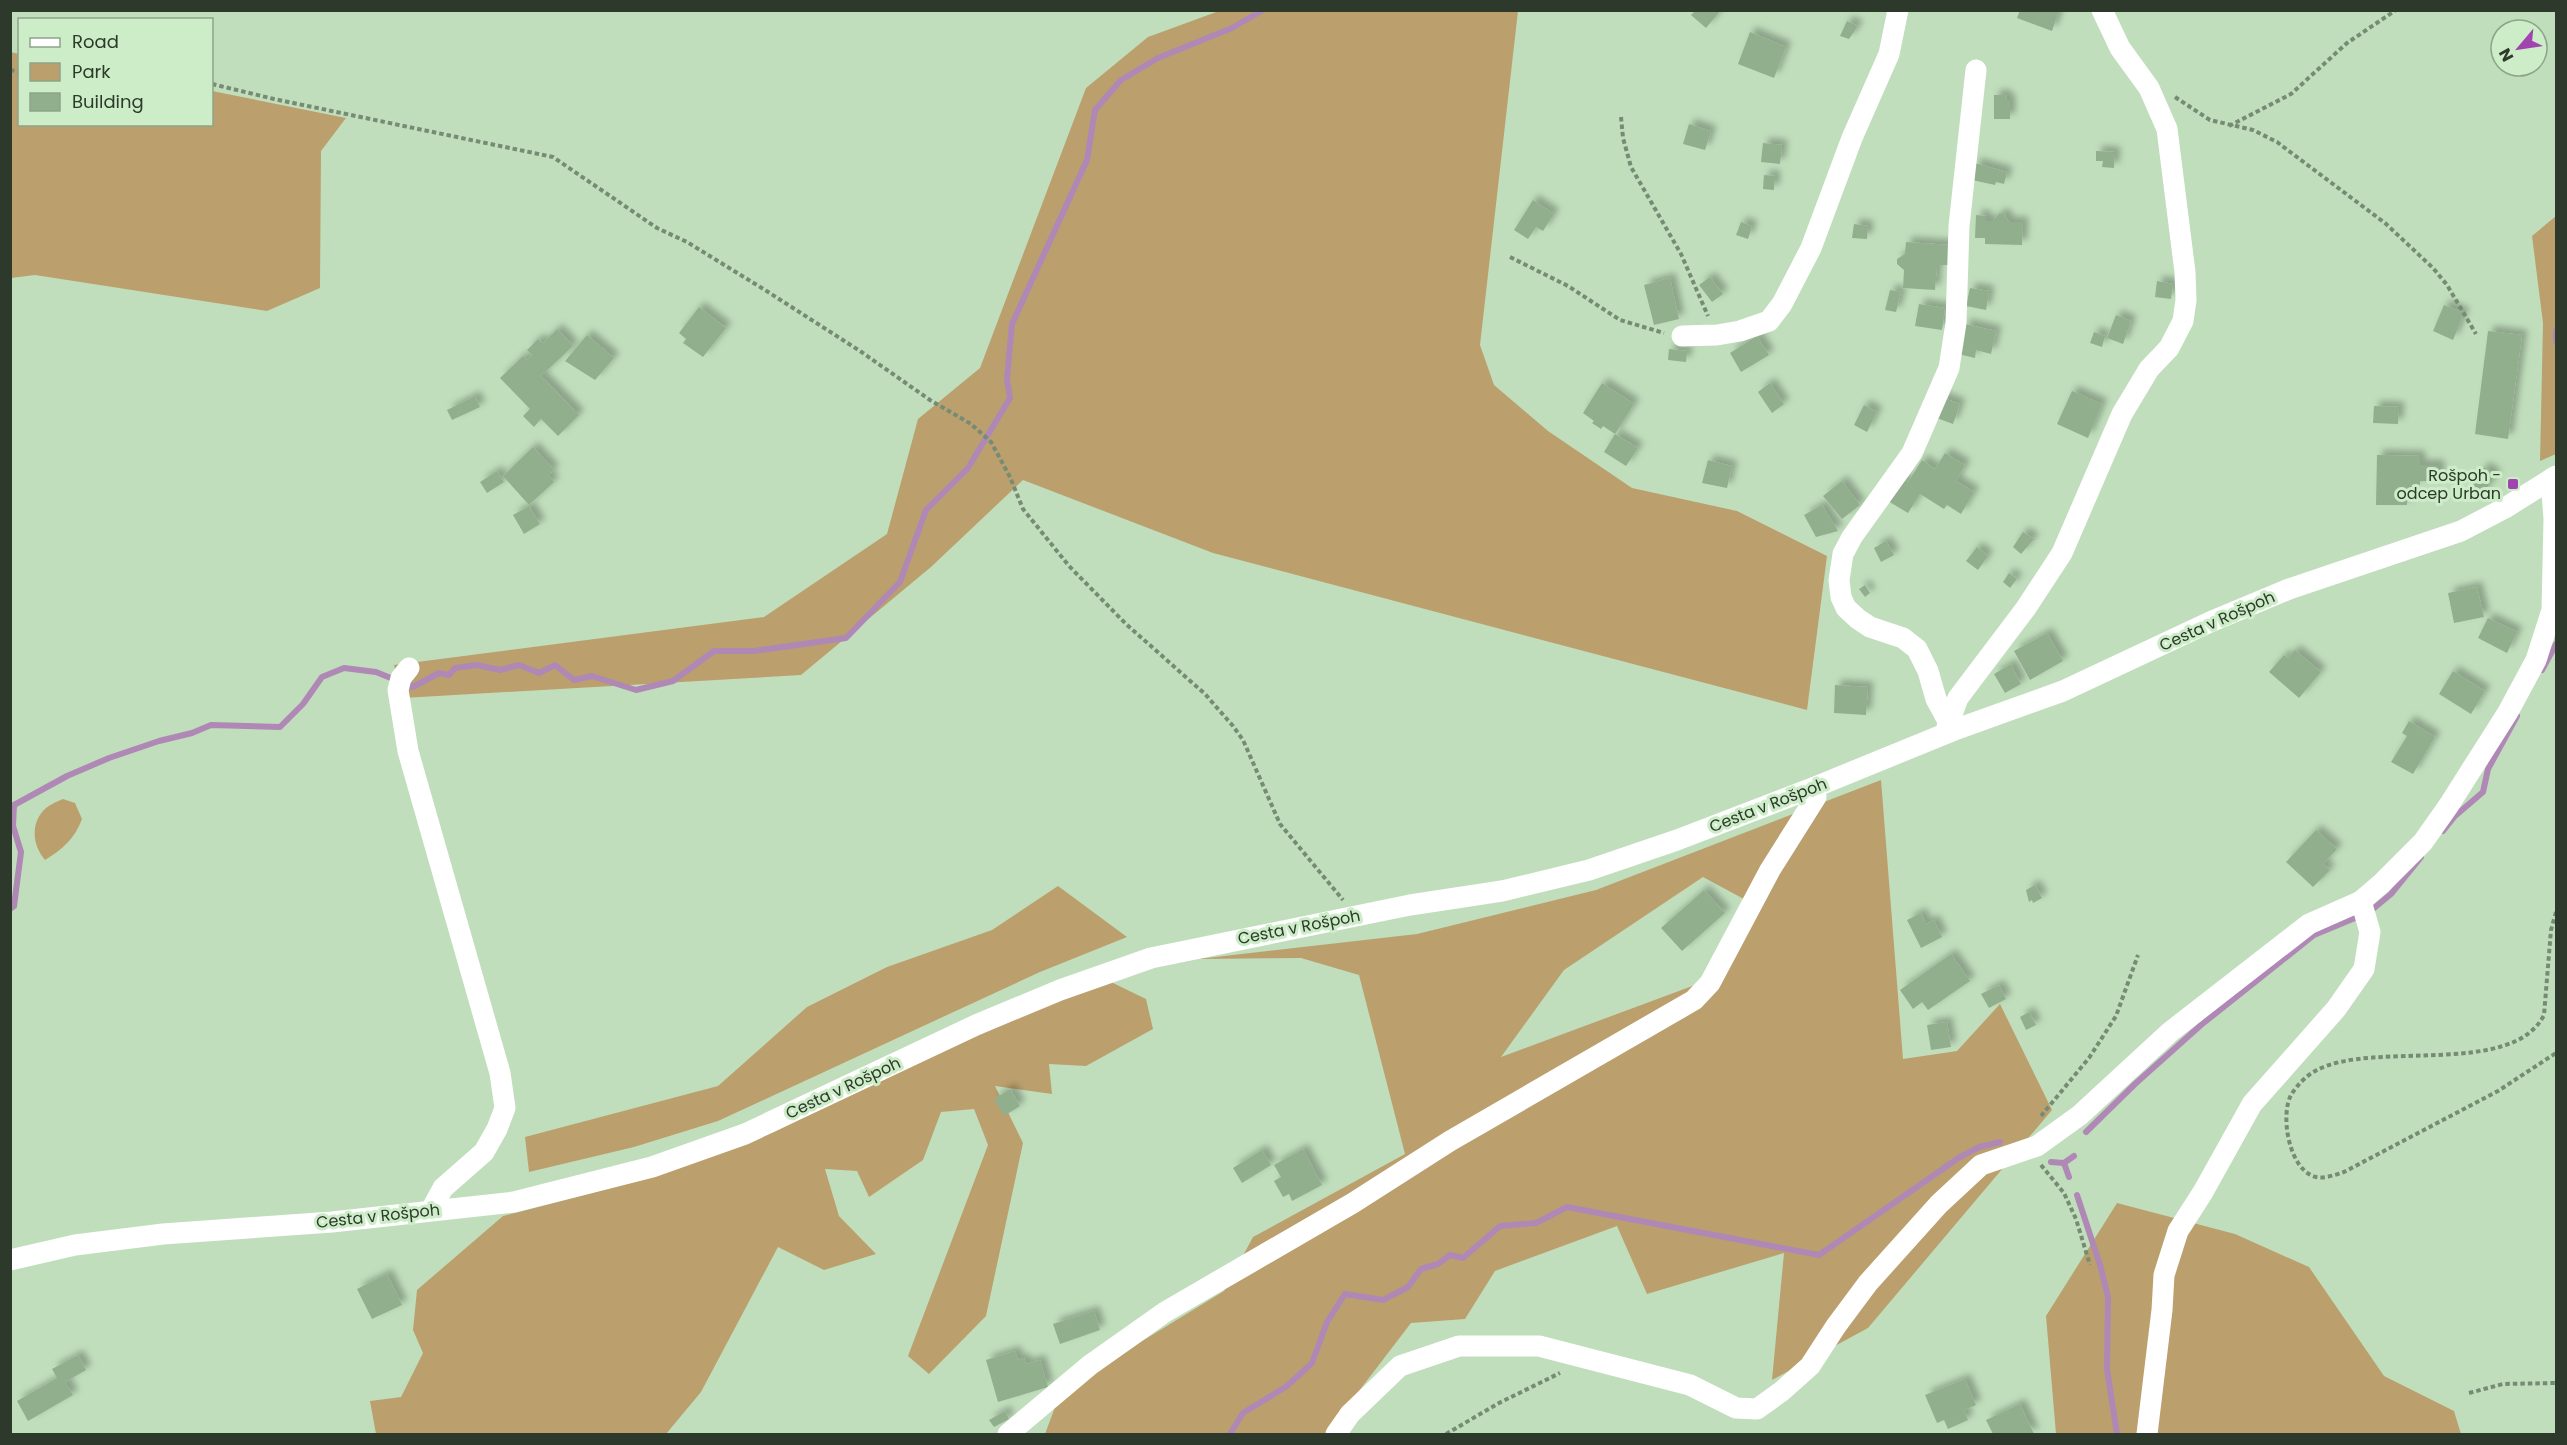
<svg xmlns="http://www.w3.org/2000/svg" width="2567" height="1445" font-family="Poppins,sans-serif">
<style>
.green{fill:#bba06e;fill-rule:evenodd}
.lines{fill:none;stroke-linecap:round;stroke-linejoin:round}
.stream{stroke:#af88b6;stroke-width:6}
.building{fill:#91af8d;filter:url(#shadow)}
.path{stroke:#768b73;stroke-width:4;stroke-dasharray:4.5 3;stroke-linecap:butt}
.minor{stroke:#fff;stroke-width:21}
.poi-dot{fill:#a044af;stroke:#cdecc8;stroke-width:2}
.labels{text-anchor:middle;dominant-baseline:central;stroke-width:6;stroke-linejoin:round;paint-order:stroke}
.poi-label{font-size:16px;fill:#2d392b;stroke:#cdecc8;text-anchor:end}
.street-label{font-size:16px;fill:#2d392b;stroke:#cdecc8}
</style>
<defs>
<filter id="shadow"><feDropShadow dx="5.5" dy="-5.5" stdDeviation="3" flood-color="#0004"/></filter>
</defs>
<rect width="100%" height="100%" fill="#c0debc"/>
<g class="green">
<path d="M1219 11H1518L1480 345 1494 385 1548 431 1632 488 1737 511 1827 556 1807 710 1213 553 1023 480 931 567 801 675 403 698 394 665 764 617 887 534 918 419 980 368 1086 88 1148 37Z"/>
<path d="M10 52 19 54 20 124H212V91L346 118 321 151 320 288 267 311 35 275 11 278Z"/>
<path d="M2556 216V454L2540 461 2543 323 2532 236Z"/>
<path d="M1881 780 1903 1059 1957 1051 2000 1004 2052 1110 1868 1328 1772 1380 1784 1253 1647 1294 1617 1226 1495 1271 1465 1319 1411 1323 1326 1434H1045L1058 1399 1139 1343 1224 1291 1253 1237 1405 1154 1359 975 1301 958 1198 959 1417 934 1596 890ZM1703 877 1753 904 1722 975 1501 1057 1564 970Z"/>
<path d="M63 799 75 803 82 819C75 838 63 849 45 860 32 845 30 822 46 808 51 804 58 801 63 799Z"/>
<path d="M1058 886 1127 937 1040 972 718 1121 634 1147 529 1172 525 1137 718 1086 807 1007 887 967 992 930Z"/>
<path d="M1111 982 1146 999 1153 1029 1086 1066 1049 1064 1052 1094 995 1086 1023 1143 986 1316 929 1374 908 1356 988 1145 974 1109 941 1112 923 1160 869 1197 857 1171 825 1169 839 1216 876 1254 824 1270 778 1247 701 1392 666 1434H376L370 1401 401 1397 423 1353 413 1330 417 1290 503 1216 646 1179 774 1132 1005 1020Z"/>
<path d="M2117 1203 2235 1234 2309 1267 2384 1376 2454 1411 2461 1434H2056L2046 1316Z"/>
</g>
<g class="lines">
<g class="stream">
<path d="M2556 331V341"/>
<path d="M2542 670 2556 644"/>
<path d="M2443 831 2455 816 2483 792 2488 769 2517 716"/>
<path d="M10 909 14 906 21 852 13 826 14 805 67 776 109 758 159 741 192 733 211 725 280 727 303 704 322 677 344 668 376 672 413 687 439 673 449 675 455 668 477 665 500 670 519 665 539 673 555 665 574 680 592 676 636 690 673 681 714 651H754L846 638 900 582 926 510 968 468 1010 398 1007 379 1012 324 1087 160 1095 110 1121 80 1158 58 1232 28 1263 10"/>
<path d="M2373 909 2391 894 2421 857"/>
<path d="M2086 1132 2135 1084 2201 1025 2314 935 2355 918"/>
<path d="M2051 1162 2064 1163 2074 1156"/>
<path d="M2064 1163 2069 1177"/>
<path d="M2077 1195 2100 1265 2108 1297 2107 1369 2117 1434"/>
<path d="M1230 1434 1243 1413 1287 1386 1312 1363 1327 1322 1345 1294 1383 1300 1408 1287 1421 1269 1438 1264 1450 1255 1463 1258 1500 1226 1536 1223 1567 1207 1819 1255 1960 1157 1979 1147 2000 1142"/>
</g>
</g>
<g class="building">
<path d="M1696 10H1721L1706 28 1691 15Z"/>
<path d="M2020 10H2059L2052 31 2017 18Z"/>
<path d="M1847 21 1858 26 1849 39 1840 36Z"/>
<path d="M1750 32 1786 47 1774 78 1738 64Z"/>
<path d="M1994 95H2006L2007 100H2010V119H1994Z"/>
<path d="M1689 124 1711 131 1705 150 1683 144Z"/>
<path d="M1763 143 1782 145 1780 164 1761 162Z"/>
<path d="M2096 151 2115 152 2114 168 2102 167 2103 161H2096Z"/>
<path d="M1975 163 2007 172 2004 184 1996 182 1995 185 1972 180Z"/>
<path d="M1764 175 1775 176 1774 190 1763 189Z"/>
<path d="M1533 200 1554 214 1543 231 1536 227 1528 239 1514 230Z"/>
<path d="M1999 214H2004L2009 222H2023L2022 245 1985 244V238H1975L1976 215 1986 216V221H1993Z"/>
<path d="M1741 222 1752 226 1748 239 1736 235Z"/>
<path d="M1854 224 1868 226 1867 239 1852 238Z"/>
<path d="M1906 242 1950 245 1949 265H1937L1935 290 1903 288 1904 270 1897 264V259L1905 254Z"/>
<path d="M1710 277 1723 294 1712 302 1699 285Z"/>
<path d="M1670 278 1679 319 1654 325 1644 285Z"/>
<path d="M2157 281 2173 284 2171 299 2155 297Z"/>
<path d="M1970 288 1989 291 1986 310 1966 306Z"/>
<path d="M1890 290 1901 292 1896 312 1885 310Z"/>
<path d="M1919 304 1945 308 1942 330 1915 326Z"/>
<path d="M2444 305 2464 313 2453 340 2433 331Z"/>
<path d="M699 307 726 328 703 357 683 343 686 339 679 333Z"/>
<path d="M2116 315 2131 321 2123 344 2107 338Z"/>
<path d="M1965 324 1996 331 1991 354 1976 350 1975 358 1958 354Z"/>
<path d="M557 329 573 346 541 376 579 415 558 436 541 419 534 427 523 416 530 409 500 378 523 356 527 360 532 355 527 350 538 339 543 343Z"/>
<path d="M2488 331 2522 335 2508 439 2475 434Z"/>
<path d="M2094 332 2105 336 2102 347 2090 343Z"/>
<path d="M587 335 614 358 595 380 565 361Z"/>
<path d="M1757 336 1769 355 1741 372 1730 353Z"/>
<path d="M1669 349 1687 351 1686 362 1668 360Z"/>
<path d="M1602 383 1634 404 1615 434 1603 426 1601 429 1592 423 1594 421 1583 413Z"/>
<path d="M1770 383 1784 404 1772 413 1758 392Z"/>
<path d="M2072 391 2102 404 2088 438 2057 424Z"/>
<path d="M475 396 480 407 452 420 447 410Z"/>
<path d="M1941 397 1960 404 1953 424 1934 417Z"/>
<path d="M1864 405 1877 412 1867 432 1854 425Z"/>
<path d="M2374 406 2399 407 2398 424 2373 423Z"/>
<path d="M1615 434 1638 448 1626 466 1604 452Z"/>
<path d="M533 447 554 470 548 475 554 482 529 505 503 476Z"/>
<path d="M1945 453 1965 465 1956 481 1974 492 1961 514 1947 505 1944 509 1920 494 1908 513 1888 501 1902 479 1908 482 1922 460 1935 469Z"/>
<path d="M2377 455 2420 456V465H2439V481H2420V485H2408L2407 505H2376Z"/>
<path d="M1708 460 1732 466 1727 488 1702 483Z"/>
<path d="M2484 467 2496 475 2481 496 2470 487Z"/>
<path d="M497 471 504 482 487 493 480 482Z"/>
<path d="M1842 481 1860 505 1842 519 1823 496Z"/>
<path d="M1822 505 1838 531 1816 537 1804 515Z"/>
<path d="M529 506 540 524 524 534 513 515Z"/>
<path d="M2023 532 2034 539 2021 554 2013 547Z"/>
<path d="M1886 541 1894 555 1881 562 1874 548Z"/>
<path d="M1977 547 1988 556 1978 570 1966 561Z"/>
<path d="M2009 573 2017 579 2010 588 2003 582Z"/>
<path d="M1865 585 1870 593 1865 597 1859 589Z"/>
<path d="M2477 587 2484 617 2454 623 2448 593Z"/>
<path d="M2488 618 2517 632 2507 653 2478 638Z"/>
<path d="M2047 633 2063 661 2030 680 2014 651Z"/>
<path d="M2295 650 2321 672 2299 698 2269 672 2284 655 2288 658Z"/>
<path d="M2011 664 2021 684 2005 693 1994 674Z"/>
<path d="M2453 671 2485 691 2471 714 2439 694Z"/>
<path d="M1835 685 1868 687 1866 715 1834 713Z"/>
<path d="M2409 721 2435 737 2413 774 2391 762 2407 736 2402 733Z"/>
<path d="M2316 830 2337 849 2323 864 2330 870 2313 887 2286 862Z"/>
<path d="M2035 885 2042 898 2033 903 2032 900 2029 902 2026 890Z"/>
<path d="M1704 890 1725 913 1682 951 1661 928Z"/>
<path d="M1921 913 1926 924 1934 920 1942 937 1921 948 1907 920Z"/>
<path d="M1951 954 1970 981 1928 1010 1922 1002 1913 1009 1900 990Z"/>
<path d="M1999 985 2006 999 1989 1008 1981 994Z"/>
<path d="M2029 1012 2036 1025 2026 1030 2020 1017Z"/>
<path d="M1947 1022 1951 1047 1931 1050 1927 1025Z"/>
<path d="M1010 1089 1020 1106 1004 1116 994 1099Z"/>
<path d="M1303 1149 1322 1185 1292 1201 1289 1194 1283 1197 1274 1181 1281 1177 1274 1165Z"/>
<path d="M1262 1150 1271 1165 1242 1183 1233 1168Z"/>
<path d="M387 1274 402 1305 372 1319 357 1289Z"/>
<path d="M1094 1311 1100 1330 1060 1344 1053 1324Z"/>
<path d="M1015 1351 1018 1360 1024 1358 1026 1364 1040 1360 1048 1387 998 1402 986 1360Z"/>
<path d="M78 1355 86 1370 65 1382 73 1395 28 1421 17 1401 57 1378 52 1369Z"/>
<path d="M1965 1379 1976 1405 1964 1410 1968 1420 1948 1429 1944 1420 1937 1423 1925 1395Z"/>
<path d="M2020 1404 2034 1434H1993L1986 1420Z"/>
<path d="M1005 1411 1009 1419 994 1427 989 1420Z"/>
</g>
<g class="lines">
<g class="path">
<path d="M10 70 20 72"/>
<path d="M212 84 274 99 553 157 657 228 687 242 765 290 860 351 930 400 971 424 991 442 1010 477 1023 509 1069 566 1126 624 1205 694 1233 726 1243 740 1280 824 1343 900"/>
<path d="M2175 97 2210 120 2253 130 2277 142 2385 223 2433 268 2447 285 2476 334"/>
<path d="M1621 117 1623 138 1631 167 1681 254 1708 316"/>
<path d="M2229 126 2291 94 2347 43 2396 10"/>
<path d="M1510 257 1568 286 1620 320 1664 333"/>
<path d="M2556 912 2551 930 2544 1015C2512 1078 2374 1040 2317 1070 2307 1075 2297 1085 2291 1095 2280 1116 2289 1167 2313 1176 2323 1180 2334 1175 2344 1172L2498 1091 2556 1053"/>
<path d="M2041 1116 2089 1058 2116 1016 2138 955"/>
<path d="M2041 1165 2064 1193 2076 1219 2090 1265"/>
<path d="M2469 1393 2503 1384 2556 1383"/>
<path d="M1446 1434 1499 1403 1560 1373"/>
</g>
<g class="minor">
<path d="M1682 336 1717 335 1740 331 1769 321 1782 304 1811 248 1852 138 1889 54 1898 10"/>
<path d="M409 668 401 678 398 690 408 751 500 1073 505 1108 497 1129 484 1152 443 1188 431 1210"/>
<path d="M1949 723 1936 699 1928 671 1917 649 1903 638 1870 627 1858 619 1846 608 1841 597 1839 580 1843 554 1852 537 1912 453 1949 368 1956 323 1959 226 1976 70"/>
<path d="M1945 733 1958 698 2026 608 2062 553 2122 414 2149 369 2169 348 2183 321 2186 300 2185 272 2167 129 2149 88 2120 48 2102 10"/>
<path d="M10 1260 75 1245 163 1234 332 1222 514 1202 652 1167 745 1134 976 1025 1060 990 1151 958 1410 905 1502 891 1589 870 1677 840 1815 787 1957 729 2063 691 2210 622 2289 589 2461 531 2505 508 2556 476"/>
<path d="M1008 1434 1090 1365 1165 1312 1353 1203 1450 1141 1694 1000 1710 983 1770 870 1816 797 1815 787"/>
<path d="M1336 1434 1350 1414 1400 1366 1459 1346H1539L1690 1385 1736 1408 1757 1409 1782 1391 1810 1366 1836 1326 1868 1283 1939 1204 1981 1165 2037 1146 2080 1115 2170 1032 2309 924 2361 901 2382 883 2423 842 2449 805 2508 712 2536 660 2552 610 2554 519 2551 479"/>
<path d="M2147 1434 2162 1310 2164 1275 2178 1231 2203 1192 2252 1104 2336 1009 2364 969 2370 932 2361 901"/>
</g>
</g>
<rect class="poi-dot" x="2507" y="478" width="12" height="12" rx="3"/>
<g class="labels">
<g class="poi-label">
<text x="2501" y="475">Rošpoh -<tspan x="2501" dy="18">odcep Urban</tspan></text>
</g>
<g class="street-label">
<text transform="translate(2217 621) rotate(-24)">Cesta v Rošpoh</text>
<text transform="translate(1768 805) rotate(-21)">Cesta v Rošpoh</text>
<text transform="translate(1299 927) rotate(-11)">Cesta v Rošpoh</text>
<text transform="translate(843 1088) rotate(-25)">Cesta v Rošpoh</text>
<text transform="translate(378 1216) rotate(-6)">Cesta v Rošpoh</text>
</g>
</g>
<rect width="2567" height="1445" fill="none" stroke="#2d392b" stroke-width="24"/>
<rect x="18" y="18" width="195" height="108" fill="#cdecc8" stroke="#8da489" stroke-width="1.5"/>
<rect x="30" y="38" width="30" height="9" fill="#ffffff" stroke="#8da489" stroke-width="1.5"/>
<text x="72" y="48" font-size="18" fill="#2d392b">Road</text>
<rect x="30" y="63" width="30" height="18" fill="#bba06e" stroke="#8da489" stroke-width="1.5"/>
<text x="72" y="78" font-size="18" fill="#2d392b">Park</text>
<rect x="30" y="93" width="30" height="18" fill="#91af8d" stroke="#8da489" stroke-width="1.5"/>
<text x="72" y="108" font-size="18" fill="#2d392b">Building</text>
<g transform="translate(2519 48) rotate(241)"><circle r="28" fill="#cdecc8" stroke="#8da489" stroke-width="1.5"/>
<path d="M0-4.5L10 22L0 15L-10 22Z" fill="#a044af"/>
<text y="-9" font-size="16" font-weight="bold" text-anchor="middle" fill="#2d392b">N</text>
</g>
</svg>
